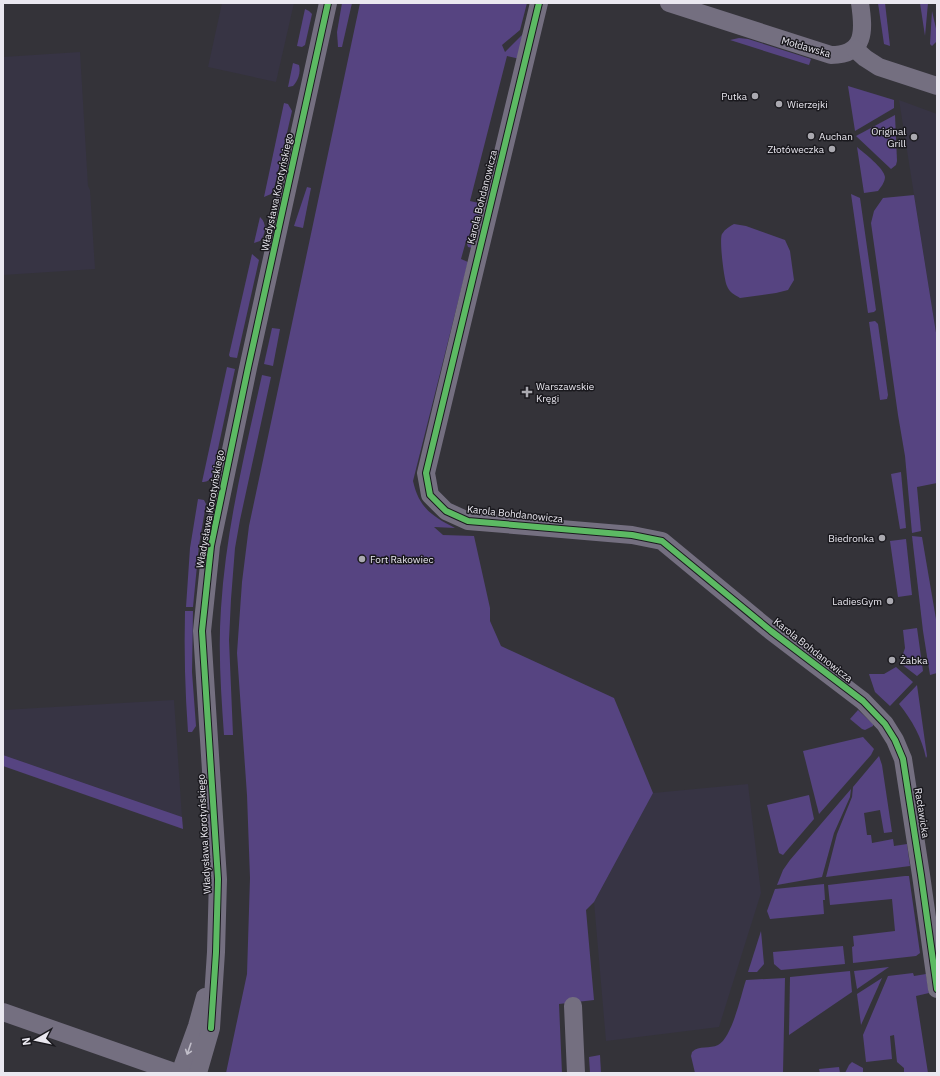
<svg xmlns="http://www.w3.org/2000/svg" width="940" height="1076" font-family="'IBM Plex Sans',sans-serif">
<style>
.built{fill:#373444}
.green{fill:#564481}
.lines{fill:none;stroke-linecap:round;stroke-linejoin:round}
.minor{stroke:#746f80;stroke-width:18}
.cycleway-casing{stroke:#1a191e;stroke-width:8}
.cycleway{stroke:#5cba63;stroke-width:6}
.oneway{stroke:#c1bec9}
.poi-dot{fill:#aaa9b0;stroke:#1a191e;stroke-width:1.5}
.labels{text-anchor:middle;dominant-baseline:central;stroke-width:3;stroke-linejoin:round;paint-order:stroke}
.street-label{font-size:10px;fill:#eae8f0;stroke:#1a191e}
.poi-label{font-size:10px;fill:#eae8f0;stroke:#1a191e;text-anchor:end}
</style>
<rect width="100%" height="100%" fill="#343339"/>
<g class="built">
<path d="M222 3H294L276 82 208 67Z"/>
<path d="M80 52 88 186 90 190 95 269 3 275V57Z"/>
<path d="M899 100 937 114V339L912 182Z"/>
<path d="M174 700 182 817 3 755V710Z"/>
<path d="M748 784 761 893 719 1027 606 1041 594 902 653 793Z"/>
</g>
<g class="green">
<path d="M342 3H352L342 47H338L337 32Z"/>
<path d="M360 3H527L520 30 502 45 505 52 526 31 520 59 507 56 470 201 483 204 472 248 468 247 466 241 461 259 468 262 413 481C419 508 432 516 455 528L434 527 443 535 474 536 490 608V621L501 646 614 698 653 793 594 902 586 910 594 1000 559 1004 562 1073H226L247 974 250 878 247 795 237 653 242 582 249 526Z"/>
<path d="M878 3H885L890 46 884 44Z"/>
<path d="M920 3H928L925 36Z"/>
<path d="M305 9 309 11 312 14 305 45 302 47 297 46Z"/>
<path d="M932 11 937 33V41L932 46 930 44Z"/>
<path d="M739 38 748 39 811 59 809 65 730 40Z"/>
<path d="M293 63 299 65C301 72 298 81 293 86L288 87Z"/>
<path d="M848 86 894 100V108L855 131Z"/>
<path d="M284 103 288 104 292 111 274 189 271 194 264 197Z"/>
<path d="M895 115 897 161 896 165 891 169 856 136Z"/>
<path d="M857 147C864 153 884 168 885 177 885 182 881 187 878 191L864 193Z"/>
<path d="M307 187 311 188 303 228 294 226Z"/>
<path d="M851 194 860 198 876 310 874 312 868 313Z"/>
<path d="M914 195 937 339V483L917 487 921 531 912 533 905 456 898 415 871 223 874 211 883 198Z"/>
<path d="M260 217C267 223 266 234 260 241L254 243Z"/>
<path d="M734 224 746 226 785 240 790 251 794 280 788 290 776 293 740 298C735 295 729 292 727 286 724 280 719 239 722 234 725 229 730 226 734 224Z"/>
<path d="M252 254 259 260 237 358 230 357 229 355Z"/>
<path d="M875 321 878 324 888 395 887 399 880 400 869 322Z"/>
<path d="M272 328 280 329 273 366 264 364Z"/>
<path d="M227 367 235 369 212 477C209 481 206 482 202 482Z"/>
<path d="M262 375 271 377 240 520 235 548 231 599 229 640 233 735H224C221 693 218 650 221 608 226 529 245 452 262 375Z"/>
<path d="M901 472 906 528 900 529 891 474Z"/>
<path d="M198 499 204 500 206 504 199 545 193 607H186L190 548Z"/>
<path d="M912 536 922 537 937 625V673L930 675 923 631Z"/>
<path d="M906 539 912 595 898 597 890 541Z"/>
<path d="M185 611H193L192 672 196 726 192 732H188C185 691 184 651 185 611Z"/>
<path d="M917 628 923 671 917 676 900 663 905 648 903 630Z"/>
<path d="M896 667 913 682 890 706 875 692 869 674H884Z"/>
<path d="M917 685 927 756 926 758C922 738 912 720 899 704Z"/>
<path d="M858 710 873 724V726L865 730 862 729 850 719Z"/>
<path d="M863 737 874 749 871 755 819 814 803 751Z"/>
<path d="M3 755 182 817 183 829 3 766Z"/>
<path d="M879 756 882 765 892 832 884 833 880 810 864 813 867 835H871L872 843 893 839 894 846 907 844 910 866 826 877 837 834 852 797 853 787Z"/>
<path d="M851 789 850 797 834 833 822 877 777 885 783 870 790 860Z"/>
<path d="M809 795 814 819 783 855 779 853 767 805Z"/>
<path d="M905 876H909L920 953 916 956 853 963 852 947 854 946 853 936 895 931 892 899 830 905 828 885Z"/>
<path d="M824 884 825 900H823L824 914 770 919 767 911 775 889Z"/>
<path d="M761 931 764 964 757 972H748Z"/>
<path d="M843 946 845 964 781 970 774 964 773 952Z"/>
<path d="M889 967 857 989 854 971Z"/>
<path d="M850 971 852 992 789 1035 790 977Z"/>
<path d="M913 973 914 976 926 974 929 993 916 996 928 1073H904V1068L897 1062 894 1035 890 1036 892 1059 866 1062 863 1035 888 976Z"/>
<path d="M785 978 783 1073H695L691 1056 692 1052C699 1045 710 1049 718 1045 732 1038 741 995 746 980Z"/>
<path d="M882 978 861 1025 857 994Z"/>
<path d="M600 1055 601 1073H590L589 1057Z"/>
<path d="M852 1062 863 1068V1073H845L849 1065Z"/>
<path d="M839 1067 840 1073H820L819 1069Z"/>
</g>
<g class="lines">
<g class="minor">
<path d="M539 3 432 448 426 473 430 495 446 511 468 521 632 535 662 541 771 631 863 701 885 724 895 740 903 759 921 875 937 989"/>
<path d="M669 3 831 55C866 55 864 30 860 3"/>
<path d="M855 49 865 58 879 67 937 86"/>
<path d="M573 1006 576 1073"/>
<path d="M3 1012 177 1073"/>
<path d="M180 1073 197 1026 205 997"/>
<path d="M198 1073 211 1028 216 952 218 879 202 631 211 546 248 368 328 3"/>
</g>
<defs>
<g id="cycleway">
<path d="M539 3 432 448 426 473 430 495 446 511 468 521 632 535 662 541 771 631 863 701 885 724 895 740 903 759 921 875 937 989"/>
<path d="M211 1028 216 952 218 879 202 631 211 546 248 368 328 3"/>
</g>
</defs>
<use href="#cycleway" class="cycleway-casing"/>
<use href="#cycleway" class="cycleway"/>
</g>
<defs><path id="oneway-shaft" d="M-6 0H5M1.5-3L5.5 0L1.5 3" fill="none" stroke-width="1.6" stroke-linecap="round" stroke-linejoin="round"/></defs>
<use class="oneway" href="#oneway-shaft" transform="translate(189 1049) rotate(109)"/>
<g class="poi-dot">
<circle cx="755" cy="96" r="4"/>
<circle cx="779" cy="104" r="4"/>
<circle cx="811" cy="136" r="4"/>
<circle cx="914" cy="137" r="4"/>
<circle cx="832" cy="149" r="4"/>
<path d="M525 386h4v4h4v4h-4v4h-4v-4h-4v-4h4z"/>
<circle cx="882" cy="538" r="4"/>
<circle cx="362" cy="559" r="4"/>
<circle cx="890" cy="601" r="4"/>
<circle cx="892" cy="660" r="4"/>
</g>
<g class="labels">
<g class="street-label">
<text transform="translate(806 47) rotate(16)">Mołdawska</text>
<text transform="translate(277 192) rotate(-78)">Władysława Korotyńskiego</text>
<text transform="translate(482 197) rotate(-76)">Karola Bohdanowicza</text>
<text transform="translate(210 509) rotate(-80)">Władysława Korotyńskiego</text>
<text transform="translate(515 514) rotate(6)">Karola Bohdanowicza</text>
<text transform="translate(813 650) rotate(38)">Karola Bohdanowicza</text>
<text transform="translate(922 813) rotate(81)">Racławicka</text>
<text transform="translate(204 834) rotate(-93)">Władysława Korotyńskiego</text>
</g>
<g class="poi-label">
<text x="747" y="96">Putka</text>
<text x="787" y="104" text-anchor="start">Wierzejki</text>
<text x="906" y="131">Original<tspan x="906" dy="12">Grill</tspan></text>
<text x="819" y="136" text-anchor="start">Auchan</text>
<text x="824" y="149">Złotóweczka</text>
<text x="536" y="386" text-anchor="start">Warszawskie<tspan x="536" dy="12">Kręgi</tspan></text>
<text x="874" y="538">Biedronka</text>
<text x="370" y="559" text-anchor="start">Fort Rakowiec</text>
<text x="882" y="601">LadiesGym</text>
<text x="900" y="660" text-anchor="start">Żabka</text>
</g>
</g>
<rect width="940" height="1076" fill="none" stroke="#eae8f0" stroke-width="8"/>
<g transform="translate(36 1040) rotate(261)" stroke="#1a191e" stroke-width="3" paint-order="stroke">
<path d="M0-3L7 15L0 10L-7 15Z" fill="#eae8f0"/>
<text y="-6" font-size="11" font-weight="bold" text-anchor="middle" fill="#eae8f0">N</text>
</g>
</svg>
